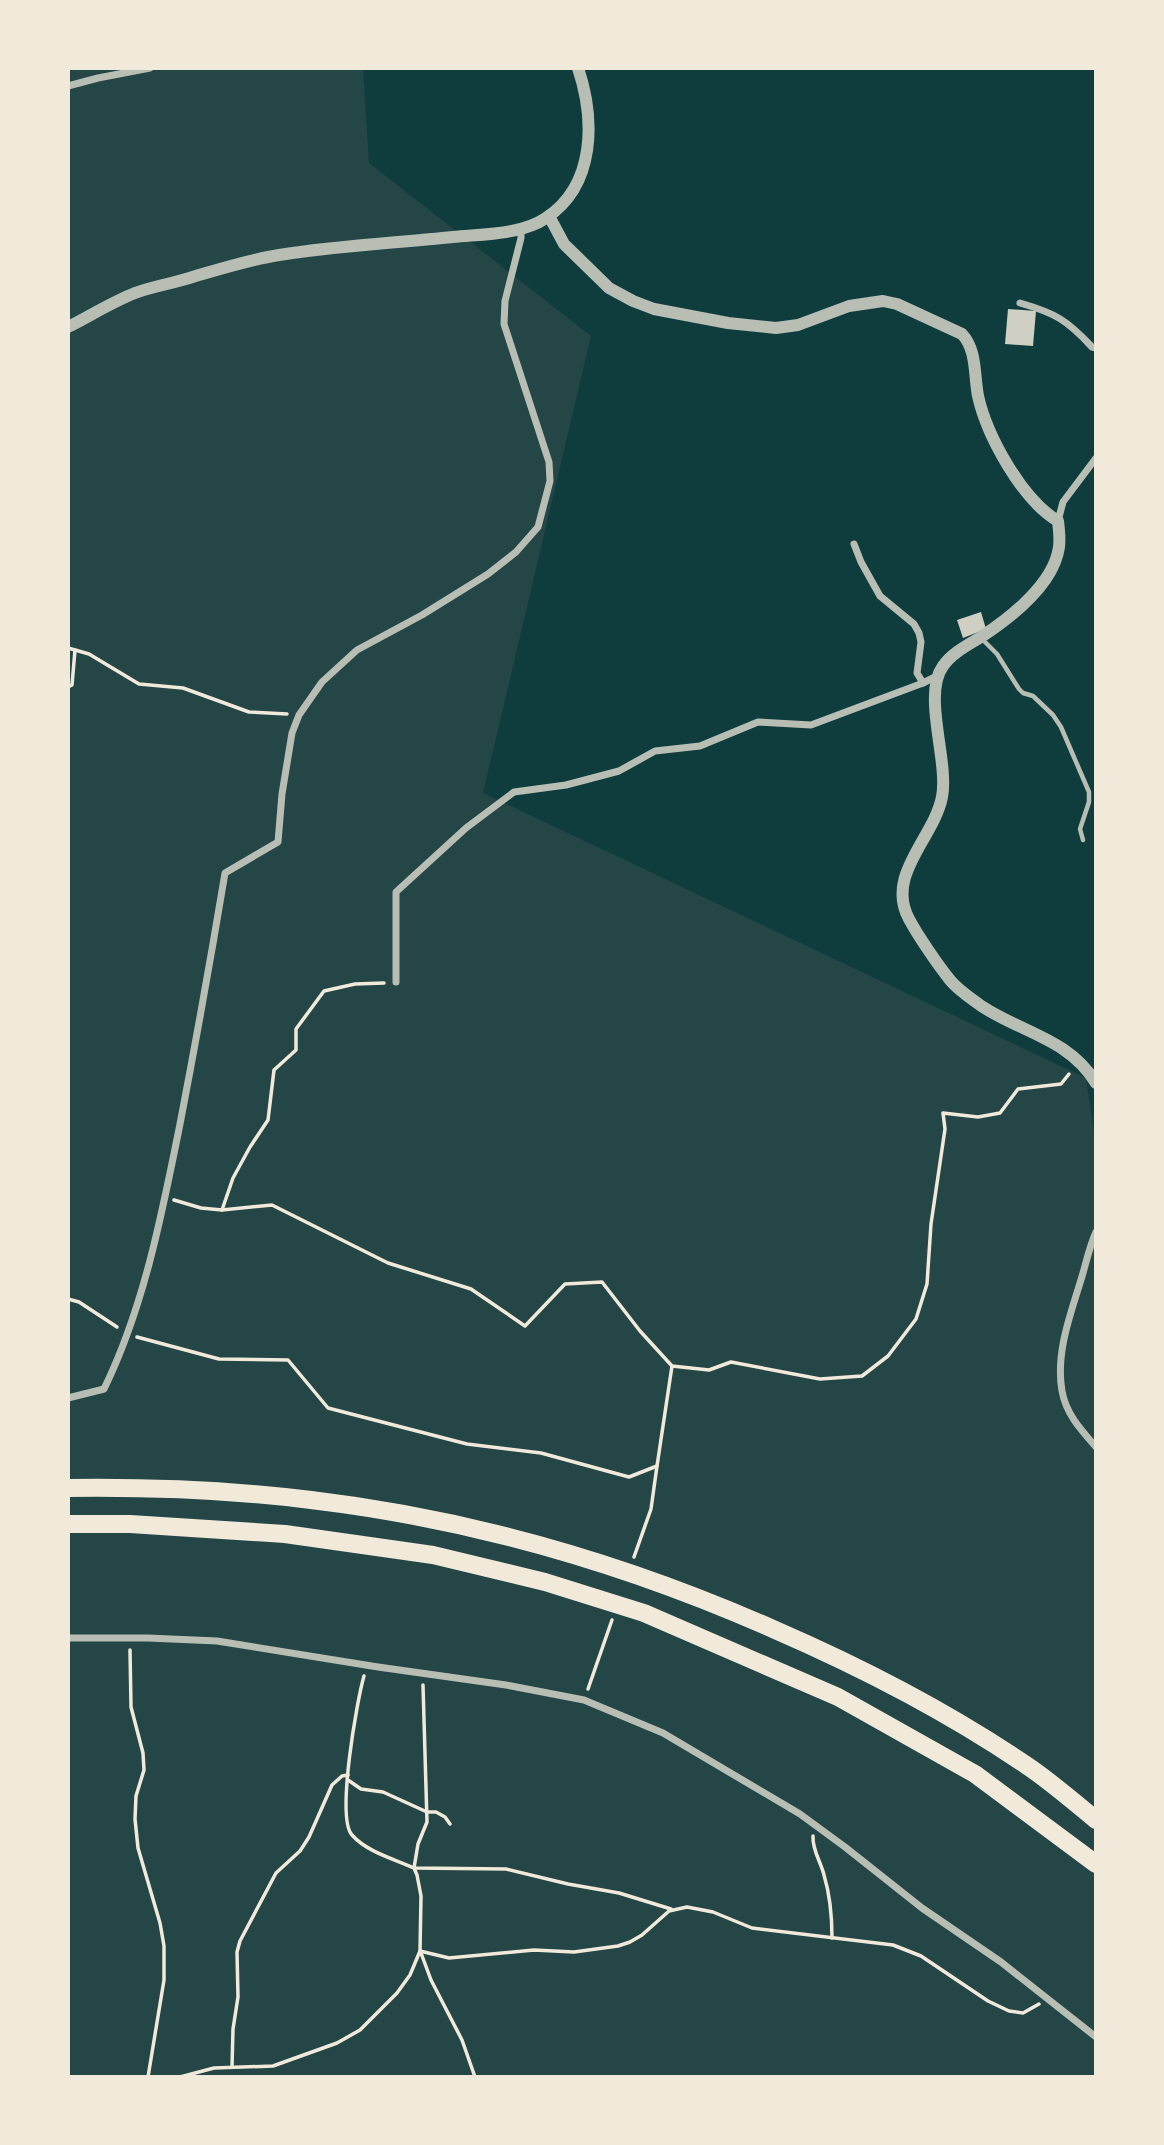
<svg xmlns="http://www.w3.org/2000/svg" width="1164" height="2145" font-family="'Exo 2',sans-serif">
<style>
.green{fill:#244646}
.building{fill:#cfcfc3}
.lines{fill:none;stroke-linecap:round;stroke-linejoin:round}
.path{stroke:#f1e9da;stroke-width:3.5}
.service{stroke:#b8beb3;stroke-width:4.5}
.minor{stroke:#b8beb3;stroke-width:7}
.tertiary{stroke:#b8beb3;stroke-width:12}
.motorway{stroke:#f1e9da;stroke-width:18}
</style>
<rect width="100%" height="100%" fill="#0f3d3e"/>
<path class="green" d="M68 68H363L369 163 591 336 483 793 1086 1078 1096 1145V2077H68Z"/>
<g class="building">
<path d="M1008 309 1036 311 1033 346 1005 344Z"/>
<path d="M981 612 986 629 963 638 957 620Z"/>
</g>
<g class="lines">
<g class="path">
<path d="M68 648 89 654 139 684 183 688 249 712 287 714"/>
<path d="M68 687 72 685 75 650"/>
<path d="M174 1200 201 1208 222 1210 233 1178 250 1147 268 1120 274 1070 296 1050V1029L324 991 355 984 384 983"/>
<path d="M222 1210 272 1205 388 1263 471 1289 525 1326 565 1284 602 1282 640 1331 672 1366 709 1370 731 1362 820 1379 862 1376 888 1356 916 1319 927 1284 931 1224 945 1129 943 1113 978 1117 1000 1113 1018 1089 1061 1084 1069 1074"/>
<path d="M68 1299 79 1302 117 1327"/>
<path d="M137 1337 219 1359 288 1360 328 1408 467 1444 541 1453 629 1477 657 1466 651 1509 634 1557"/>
<path d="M657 1466 672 1366"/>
<path d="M130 1650 131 1707 143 1753 144 1770 136 1796 135 1819 138 1848 160 1923 164 1946V1980L148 2077"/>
<path d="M423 1685 427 1822 418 1844 414 1868 506 1869 568 1884 619 1893 671 1909"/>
<path d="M588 1689 612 1620"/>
<path d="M348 1780 361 1789 383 1792 427 1812H436L445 1817 450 1824"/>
<path d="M813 1836C812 1850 821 1862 824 1875 830 1895 832 1917 832 1938"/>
<path d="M420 1951 449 1958 534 1950 574 1952 618 1946 630 1942 642 1935 669 1911 687 1907 713 1912 752 1928 893 1945 921 1956 988 2001 1009 2011 1023 2013 1039 2004"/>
<path d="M421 1953 431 1980 462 2040 475 2077"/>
<path d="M232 2067 233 2029 238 1997 237 1952 240 1941 276 1873 300 1851 309 1837 332 1785 342 1776 348 1775"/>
<path d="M180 2077 214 2068 273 2066 337 2043 360 2030 397 1993 410 1975 420 1951 421 1896 417 1875 414 1868C394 1859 367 1852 352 1835 336 1818 357 1700 364 1676"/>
</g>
<path class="service" d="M981 638 997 654 1019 689 1023 693 1033 696 1053 715 1061 727 1089 792V802L1080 829 1083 840"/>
<g class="minor">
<path d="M68 86 98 78 150 68"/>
<path d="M1020 303C1055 313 1067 320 1092 347L1096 348"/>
<path d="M1058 521 1063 502 1096 458"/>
<path d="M854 544 861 562 880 596 914 624 919 633 921 642 917 673 923 683"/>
<path d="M396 982V892L466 828 514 792 566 785 619 771 655 751 700 746 758 722 811 725 923 683 937 676"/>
<path d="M1096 1232C1090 1245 1087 1259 1083 1273 1072 1311 1055 1351 1062 1391 1066 1414 1081 1430 1096 1447"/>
<path d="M68 1398 104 1389C144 1307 162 1214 180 1124 196 1041 211 957 225 873L278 842 282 794 292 733 299 715 322 682 357 650 422 615 488 574 516 552 538 527 550 481 549 462 504 324 505 301 521 238V228"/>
<path d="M68 1638H148L217 1641 378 1667 506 1685 584 1700 663 1733 800 1814 845 1847 922 1908 1001 1962 1096 2037"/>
</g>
<g class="tertiary">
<path d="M549 216 564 244 609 288 633 301 654 309 728 323 776 328 798 325 849 306 883 301 897 304 962 334C977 350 974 375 978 396 987 436 1022 500 1058 521 1059 529 1060 539 1059 547 1054 584 1010 618 981 637 968 645 952 653 943 666 922 695 949 761 942 797 934 838 885 875 909 919 918 936 938 965 950 980 958 990 973 1000 983 1007 1023 1033 1069 1039 1096 1083"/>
<path d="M68 327C90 316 112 302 135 293 151 287 169 284 186 279 217 270 247 260 279 255 336 246 395 243 453 237 483 234 521 235 546 218 596 185 595 119 578 68"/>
</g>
<g class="motorway">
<path d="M68 1488C149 1487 231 1490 311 1500 471 1519 626 1564 773 1629 863 1668 945 1710 1026 1765 1050 1781 1073 1801 1096 1820"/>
<path d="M68 1524H130L285 1534 433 1555 545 1582 644 1613 838 1697 975 1774 1096 1864"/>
</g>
</g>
<rect width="1164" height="2145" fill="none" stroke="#f1e9da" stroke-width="140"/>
</svg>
